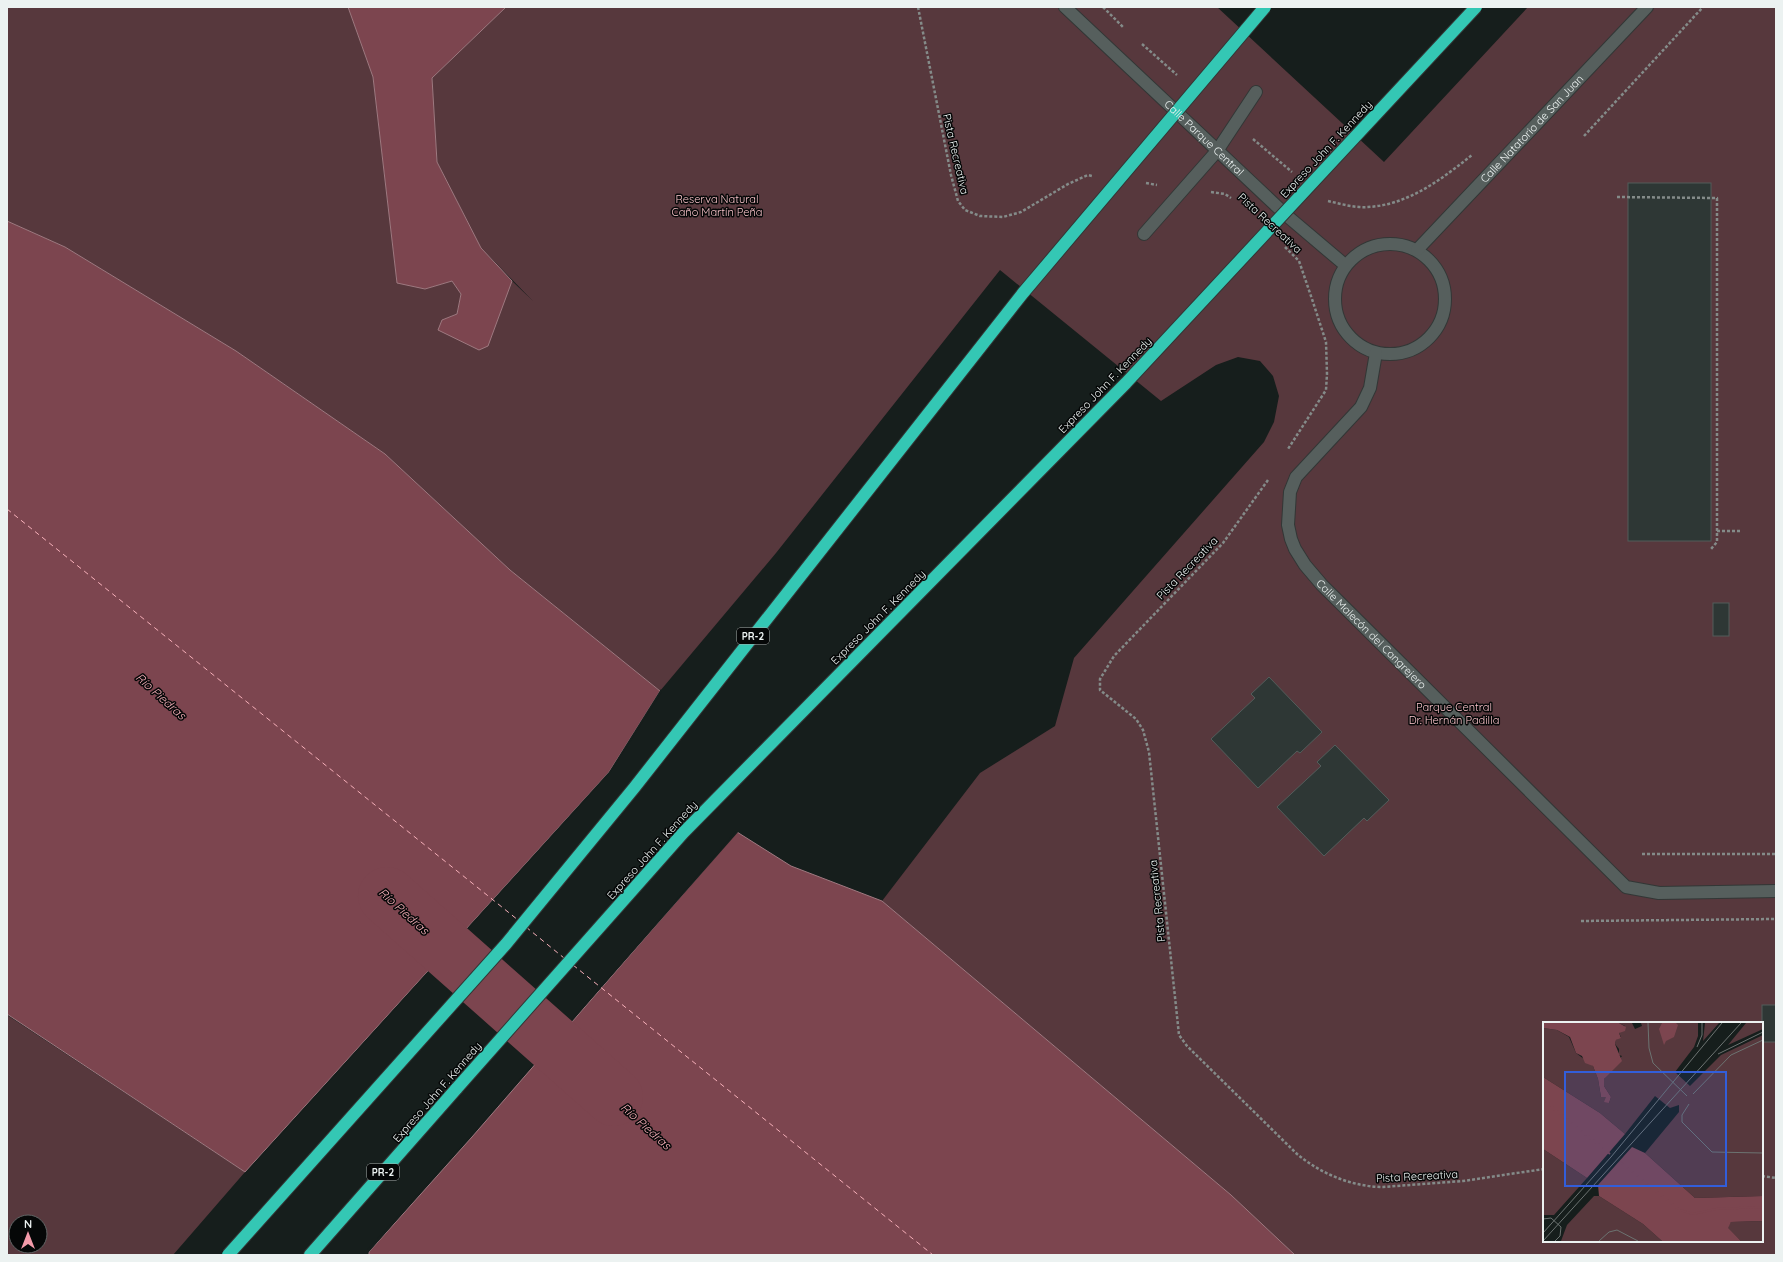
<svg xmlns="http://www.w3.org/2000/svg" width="1783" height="1262" font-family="Quicksand,sans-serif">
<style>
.green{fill:#57383d;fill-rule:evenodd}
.water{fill:#7c454f;stroke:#9e7980}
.pier{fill:#161e1c}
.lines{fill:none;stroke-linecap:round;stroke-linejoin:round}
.river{stroke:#7c454f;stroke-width:58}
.ferry{stroke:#f7b0ba;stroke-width:1;stroke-dasharray:5 4;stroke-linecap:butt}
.building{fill:#2e3735;stroke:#535d5b}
.minor-casing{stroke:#323736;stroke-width:14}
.highway-casing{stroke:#323736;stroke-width:14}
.path{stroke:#848b89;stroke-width:2.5;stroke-dasharray:3 2;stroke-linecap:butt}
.minor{stroke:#565f5d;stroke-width:12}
.highway{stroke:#34c7b4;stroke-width:12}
.highway-bridge-casing{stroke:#323736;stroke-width:14;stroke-linecap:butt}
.highway-bridge{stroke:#34c7b4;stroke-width:12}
.labels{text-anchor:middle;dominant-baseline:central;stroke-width:3;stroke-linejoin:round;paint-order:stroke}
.shield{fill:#050707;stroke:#a7acab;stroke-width:1}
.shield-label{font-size:10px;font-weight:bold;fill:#ecf2f1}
.street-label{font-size:11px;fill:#ecf2f1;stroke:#050707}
.park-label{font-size:11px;fill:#fac4cb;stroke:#050707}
.water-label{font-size:12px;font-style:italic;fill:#f7b0ba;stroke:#050707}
.inset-river{fill:none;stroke:#7c454f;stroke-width:2}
.inset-road{fill:none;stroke:#6c7371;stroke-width:1}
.view{fill:#325eda;fill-opacity:0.15;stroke:#325eda;stroke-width:2}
.inset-edge{fill:none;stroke:#ecf2f1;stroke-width:2}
</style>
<rect width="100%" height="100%" fill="#161e1c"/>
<g class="green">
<path d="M7 7H348L373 77 397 282 425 289 452 281 461 294 457 314 442 320 503 302 512 281 533 301 481 248 437 162 432 78 506 7H1217L1384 162 1528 7H1776V1255H1295L1231 1195 882 901 980 773 1055 726 1074 658 1264 442 1274 422 1279 396 1273 376 1260 361 1238 357 1216 365 1161 401 1000 270 776 553 660 691 510 570 385 454 236 351 65 247 7 221ZM1544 1023H1762V1241H1544Z"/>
<path d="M7 1015 245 1172 173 1255H7ZM16 1222H40V1246H16Z"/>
</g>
<g class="water">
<path d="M348 7H506L432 78 437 162 481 248 512 281 488 346 479 350 438 330 442 320 457 314 461 294 452 281 425 289 397 283 373 77Z"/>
<path d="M7 221 65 247 236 351 385 454 510 570 660 691 609 772 245 1172 7 1014Z"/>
<path d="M737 832 791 866 882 901 1231 1195 1295 1255H369V1252L472 1137Z"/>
</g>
<g class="pier">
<path d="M661 689 662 692 610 773 246 1173 244 1174 609 772Z"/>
<path d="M736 831H739L367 1254V1250L471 1135Z"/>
</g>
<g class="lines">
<path class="river" d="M387 896 614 1097"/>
<g class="ferry">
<path d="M7 509 518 920"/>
<path d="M526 927 564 958"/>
<path d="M573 965 933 1255"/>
</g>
</g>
<g class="building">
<rect x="1628" y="183" width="83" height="358"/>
<rect x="1713" y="603" width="16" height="33"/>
<path d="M1269 677 1322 732 1300 753 1297 751 1258 788 1211 739 1255 698 1251 694Z"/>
<path d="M1335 745 1389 800 1367 821 1364 818 1324 856 1277 807 1321 766 1317 762Z"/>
<rect x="1762" y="1005" width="14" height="37"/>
</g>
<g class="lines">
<defs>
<g id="minor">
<path id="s1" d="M1065 7 1286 215 1345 265"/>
<path d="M1144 234 1217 151 1256 92"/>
<circle cx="1390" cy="299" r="55"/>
<path id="s2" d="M1417 250 1647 7"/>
<path id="s3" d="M1376 353 1370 388 1361 407 1296 477 1290 492 1288 525 1291 539 1295 549 1305 565 1322 585 1626 887 1659 893 1776 891"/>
</g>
<path id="highway" d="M310 1255 457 1088"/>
</defs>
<use href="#minor" class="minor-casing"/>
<use href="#highway" class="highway-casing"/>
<g class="path">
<path d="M918 7 951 175 958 201 965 210 980 216 1003 217 1021 212 1068 184 1088 175 1092 176"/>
<path d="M1103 7 1123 27"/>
<path d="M1142 44 1177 75"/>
<path d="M1584 136 1703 7"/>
<path d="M1253 139 1292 172"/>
<path d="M1146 183 1157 185"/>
<path d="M1211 192 1225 194 1231 198"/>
<path d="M1617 197 1717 198V542L1711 549"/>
<path d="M1328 201C1341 204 1355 208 1368 207 1408 205 1442 179 1472 155"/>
<path d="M1285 247 1299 261 1312 299 1326 342 1327 374 1326 390 1288 449"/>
<path d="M1268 480 1223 543 1114 656 1100 679V690L1136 719 1143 730 1149 752 1179 1035 1187 1046 1297 1154C1321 1174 1353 1187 1383 1187L1463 1181 1544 1169"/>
<path d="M1717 531H1742"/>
<path d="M1642 854H1776"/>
<path d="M1581 921 1776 919"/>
<path d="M1762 1176 1776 1178"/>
</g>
<use href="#minor" class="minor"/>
<use href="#highway" class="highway"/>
<defs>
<g id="highway-bridge">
<path d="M457 1088 683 833 1126 383 1476 7"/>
<path d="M228 1255 506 944 634 788 1023 293 1265 7"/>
</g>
</defs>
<use href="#highway-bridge" class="highway-bridge-casing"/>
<use href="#highway-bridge" class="highway-bridge"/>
</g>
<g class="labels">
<g class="shield">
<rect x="737" y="628" width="32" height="16" rx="3"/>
<rect x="367" y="1164" width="32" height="16" rx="3"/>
</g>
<g class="shield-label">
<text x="753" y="636">PR-2</text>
<text x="383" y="1172">PR-2</text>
</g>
<g class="street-label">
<text stroke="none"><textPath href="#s2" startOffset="167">Calle Natatorio de San Juan</textPath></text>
<text stroke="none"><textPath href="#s1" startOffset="191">Calle Parque Central</textPath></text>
<text transform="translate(1326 149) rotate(-47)">Expreso John F. Kennedy</text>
<text transform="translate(956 154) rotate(77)">Pista Recreativa</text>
<text transform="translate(1270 223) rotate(43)">Pista Recreativa</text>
<text transform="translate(1105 385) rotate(-46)">Expreso John F. Kennedy</text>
<text transform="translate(1187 568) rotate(-46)">Pista Recreativa</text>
<text transform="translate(878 617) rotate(-45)">Expreso John F. Kennedy</text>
<text stroke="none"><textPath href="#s3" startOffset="341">Calle Malecón del Cangrejero</textPath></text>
<text transform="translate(652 850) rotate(-48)">Expreso John F. Kennedy</text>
<text transform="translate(1157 901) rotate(-96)">Pista Recreativa</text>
<text transform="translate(437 1092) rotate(-49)">Expreso John F. Kennedy</text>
<text transform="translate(1417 1176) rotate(-3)">Pista Recreativa</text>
</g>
<g class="park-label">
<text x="717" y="199">Reserva Natural<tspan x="717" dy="13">Caño Martín Peña</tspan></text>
<text x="1454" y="707">Parque Central<tspan x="1454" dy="13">Dr. Hernán Padilla</tspan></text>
</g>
<g class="water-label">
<text transform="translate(161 696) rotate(42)">Río Piedras</text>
<text transform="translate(404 911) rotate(42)">Río Piedras</text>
<text transform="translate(646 1126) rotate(42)">Río Piedras</text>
</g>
</g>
<g transform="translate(1543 1022)">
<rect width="220" height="220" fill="#161e1c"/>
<path d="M76 1H89L92 7 99 4 98 1H155V14L151 25 132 50 147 64 178 33 220 13V174L152 176 102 131 136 90V83L127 86 112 74 82 112 57 91 0 55V6L14 8 26 15 33 31 50 44 55 57 58 75H63L66 81 68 75 61 64V57L79 34 76 33V27L72 22 73 18 78 15 76 11 82 4ZM162 1H176L160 19ZM203 1H220V7L185 23ZM0 127 44 156 11 193H0ZM51 174H56L100 202 119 219H18L24 203ZM220 199V219H198L184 206 188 200Z" fill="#57383d"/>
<path d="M0 1H76L83 5 82 9 76 11 78 16 73 18 72 22 79 39 61 57V64L68 75 66 81 61 80 63 75H58L55 57 50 44 42 41 39 34 33 31 27 15 14 8 0 6ZM119 1H133L135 3 131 15 123 19 121 23 116 7ZM0 55 57 91 82 112 44 156 0 127ZM89 125 102 131 152 176 220 174V199L188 200 185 206 198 219H119L100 202 56 174 55 163Z" fill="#7c454f"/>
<path class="inset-river" d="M0 78 67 132M77 140 137 188 150 192 173 187 220 185"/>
<path class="inset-road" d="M105 1 106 26 110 41 144 74M154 25 159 13V1M175 32 220 10M150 72 188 33 220 18M146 82 139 93V100L169 130 220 131M0 197 8 196 18 205 17 214 12 219M0 211 68 135 179 1M0 219 198 1M56 219 66 210 74 208 95 219"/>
<path class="view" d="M22 50H183V164H22Z"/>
<rect width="220" height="220" class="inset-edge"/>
</g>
<rect width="1783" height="1262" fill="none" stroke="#ecf2f1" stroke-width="16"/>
<g transform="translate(28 1234)"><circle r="19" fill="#050707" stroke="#616565"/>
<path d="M0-3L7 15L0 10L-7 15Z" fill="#f39aa9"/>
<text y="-6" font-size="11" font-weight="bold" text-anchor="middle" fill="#ecf2f1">N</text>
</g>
</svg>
